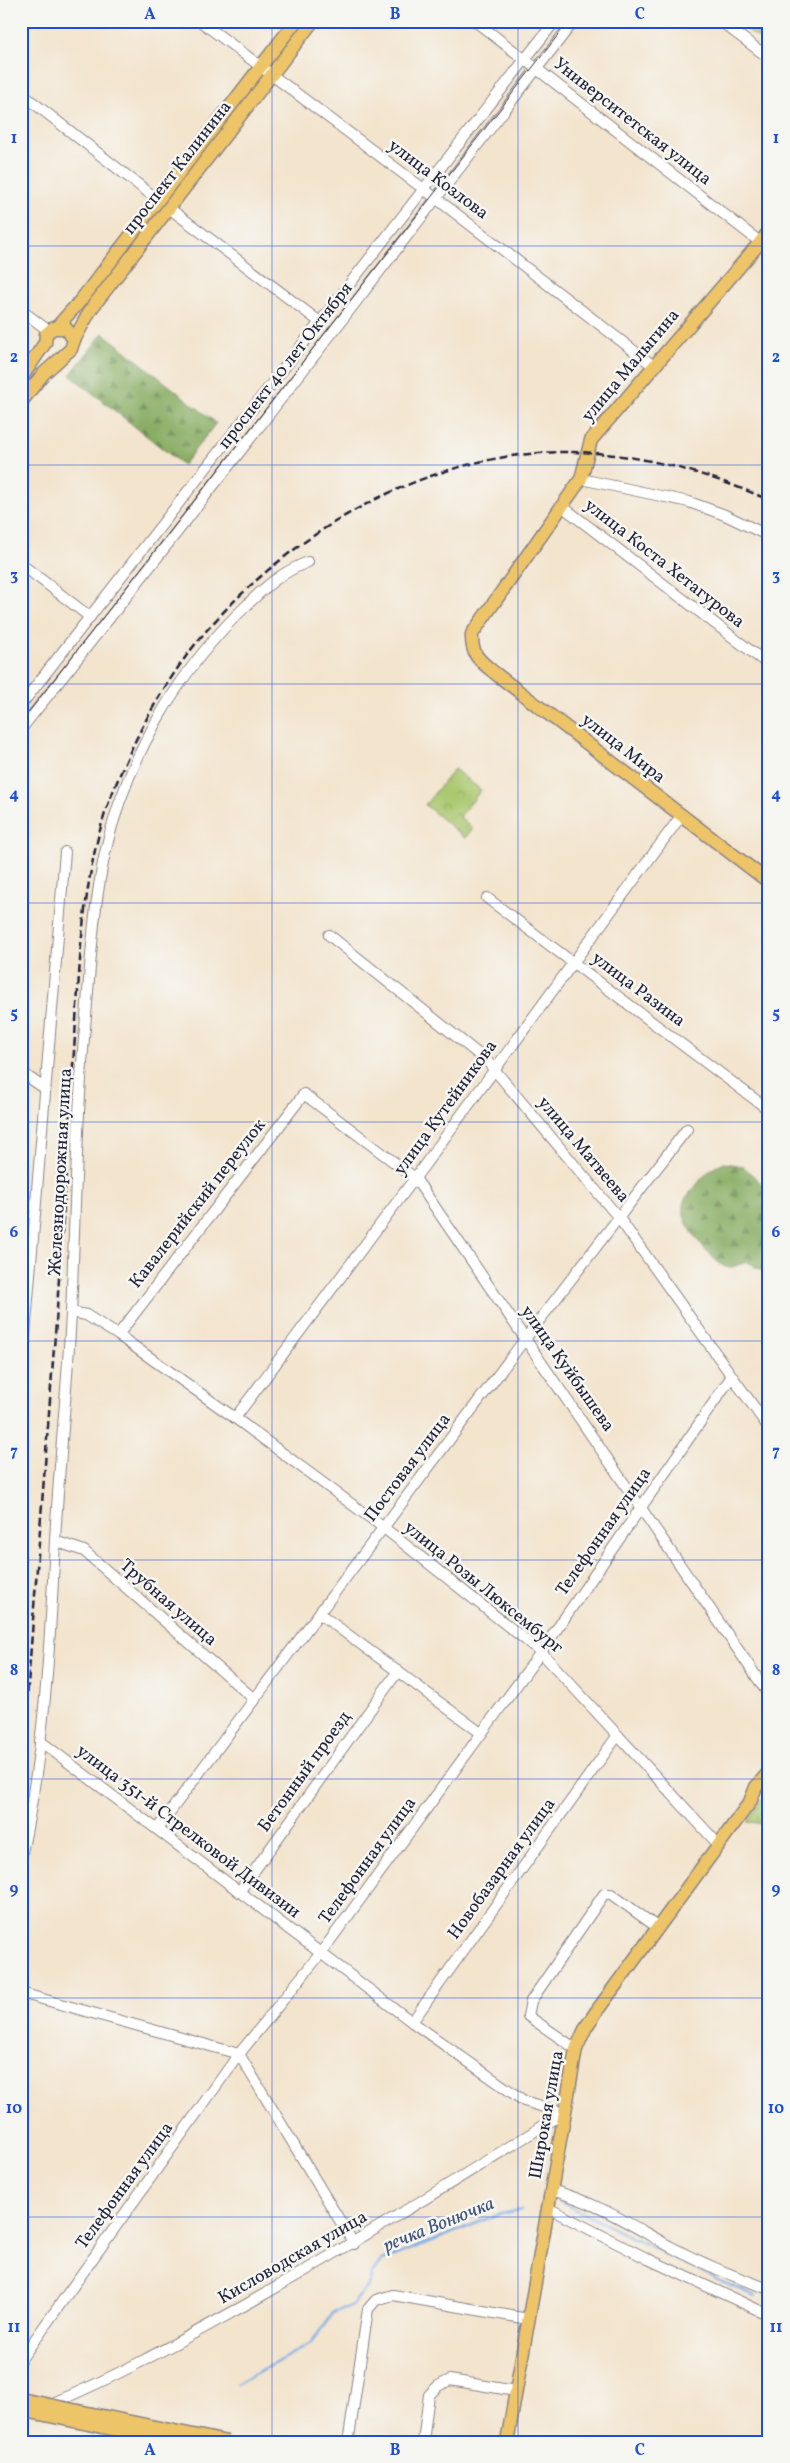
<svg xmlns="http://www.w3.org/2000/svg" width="790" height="2463" font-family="Vollkorn,serif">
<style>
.grass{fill:url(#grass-dots);stroke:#667556}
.forest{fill:url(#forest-firs);stroke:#54674e}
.park{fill:url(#park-crowns);stroke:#667556}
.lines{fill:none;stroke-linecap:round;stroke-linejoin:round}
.stream{stroke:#7baee8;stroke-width:2.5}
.minor-casing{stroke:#8a8384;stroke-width:12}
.major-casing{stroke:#8a8384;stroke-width:15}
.minor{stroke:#fff;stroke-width:10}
.major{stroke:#eec469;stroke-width:12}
.tram{stroke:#22223b;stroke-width:1}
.rail{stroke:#22223b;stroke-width:2.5;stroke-dasharray:8 4;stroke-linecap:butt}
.major-bridge-casing{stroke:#8a8384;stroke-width:15;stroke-linecap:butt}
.major-bridge{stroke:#eec469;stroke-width:12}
.grid{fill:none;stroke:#1d4ed8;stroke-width:1;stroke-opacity:0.55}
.labels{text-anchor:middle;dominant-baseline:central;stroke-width:5;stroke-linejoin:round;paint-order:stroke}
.street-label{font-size:18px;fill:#22223b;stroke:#f6f6f2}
.water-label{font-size:19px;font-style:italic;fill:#415378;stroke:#f6f6f2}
.neatline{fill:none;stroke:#1d4ed8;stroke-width:2}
.grid-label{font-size:16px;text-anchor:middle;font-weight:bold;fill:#1d4ed8}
</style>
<defs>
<pattern id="grass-dots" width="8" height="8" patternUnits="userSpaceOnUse" patternTransform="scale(1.25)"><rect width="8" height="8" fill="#aac870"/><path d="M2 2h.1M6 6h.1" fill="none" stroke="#92ac62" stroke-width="1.8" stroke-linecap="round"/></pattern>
<pattern id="forest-firs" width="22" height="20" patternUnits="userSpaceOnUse" patternTransform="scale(1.25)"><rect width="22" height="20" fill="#87ac62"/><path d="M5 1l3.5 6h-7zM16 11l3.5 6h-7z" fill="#6e8c52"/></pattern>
<pattern id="park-crowns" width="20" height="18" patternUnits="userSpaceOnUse" patternTransform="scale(1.25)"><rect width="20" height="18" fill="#aac870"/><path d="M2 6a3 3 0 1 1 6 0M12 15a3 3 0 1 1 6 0" fill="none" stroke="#92ac62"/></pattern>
</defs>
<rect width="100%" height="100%" fill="#f6f6f2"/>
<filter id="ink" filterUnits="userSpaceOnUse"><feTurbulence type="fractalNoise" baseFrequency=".02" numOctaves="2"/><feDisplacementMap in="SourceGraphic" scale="10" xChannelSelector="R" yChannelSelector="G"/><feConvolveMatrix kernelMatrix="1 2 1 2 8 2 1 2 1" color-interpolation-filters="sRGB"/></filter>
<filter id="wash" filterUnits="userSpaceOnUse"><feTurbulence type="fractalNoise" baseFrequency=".0096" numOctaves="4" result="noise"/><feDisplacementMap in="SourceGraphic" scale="20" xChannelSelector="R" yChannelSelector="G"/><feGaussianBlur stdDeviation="1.12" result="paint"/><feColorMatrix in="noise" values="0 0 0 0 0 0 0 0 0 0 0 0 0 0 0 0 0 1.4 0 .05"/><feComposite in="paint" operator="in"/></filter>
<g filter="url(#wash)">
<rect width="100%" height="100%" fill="#f3e4cd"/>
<path class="grass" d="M762 1799H769V1824L747 1822Z"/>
<g class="forest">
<path d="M103 333 216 423 183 465 70 375Z"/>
<path d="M724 1163 743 1166 769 1191V1275L747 1262 729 1268 723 1266C709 1256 681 1225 683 1206 683 1199 691 1192 695 1187 704 1175 710 1168 724 1163Z"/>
</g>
<g class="park">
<path d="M737 21H769V46L737 22Z"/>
<path d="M454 769 481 790 460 817 473 828 465 838 425 805Z"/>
</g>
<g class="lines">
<g class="stream">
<path d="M560 2202 722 2282 755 2296"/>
<path d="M236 2385 311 2343 334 2312 351 2306 368 2286 372 2273 382 2261 500 2214 521 2210"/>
</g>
</g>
</g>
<g filter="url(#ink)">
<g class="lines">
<defs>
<g id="minor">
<path d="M200 21 433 196 655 367"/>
<path d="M475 21 769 249"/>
<path d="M720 21 769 58"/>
<path d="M21 93 158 200"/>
<path d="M169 208 320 322"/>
<path d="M21 310 49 331"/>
<path d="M581 479 689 502 725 515 769 536"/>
<path d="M563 507 769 665"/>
<path d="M21 564 90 617"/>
<path d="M21 705 555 21"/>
<path d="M21 729C209 496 389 257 574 21"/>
<path d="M487 898 769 1110"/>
<path d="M329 935 487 1061 619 1218 769 1428"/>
<path d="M21 1072 44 1088"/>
<path d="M71 1312 86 1315 118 1335 235 1418 384 1528 541 1652 718 1844"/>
<path d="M118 1335 304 1094 415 1178 769 1695"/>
<path d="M21 1383 65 852"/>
<path d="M235 1418 415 1178 681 816"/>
<path d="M55 1541 84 1551 255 1700"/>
<path d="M320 1614 481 1733"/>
<path d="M40 1741 412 2022 524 2101 564 2113"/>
<path d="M157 1829 525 1339 687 1129"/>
<path d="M21 1857C44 1754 50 1646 55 1541 59 1465 67 1390 71 1314 75 1222 76 1130 84 1038 90 977 92 913 105 853 126 760 178 670 247 605 266 586 282 572 308 562"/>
<path d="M239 1892 398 1671"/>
<path d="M21 1993 239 2054 354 2244"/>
<path d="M412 2022 618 1735"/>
<path d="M576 2049 528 2016 531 2001 604 1894H611L657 1927"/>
<path d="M551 2190C598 2203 629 2224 671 2247 703 2264 735 2277 769 2289"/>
<path d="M548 2208 648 2259 769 2315"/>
<path d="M21 2359 239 2054 321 1953 541 1652 732 1376"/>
<path d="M48 2405C117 2377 182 2340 247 2304 355 2243 459 2178 564 2113"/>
<path d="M349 2437 368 2309 376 2300 393 2295 528 2319"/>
<path d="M423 2442 429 2395 438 2386 450 2380 516 2391"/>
</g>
<g id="major">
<path d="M769 232 591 440 581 479 472 634C471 656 480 661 496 674L769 882"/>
<path d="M57 327 81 300 296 21"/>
<path d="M21 378 45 343 46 334 53 328H66L74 340"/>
<path d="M21 402 43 374 71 349 74 340 91 309 313 21"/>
<path d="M507 2442 576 2049 586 2027 596 2012 750 1802 756 1787 769 1772"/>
</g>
</defs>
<use href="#minor" class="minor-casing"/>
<use href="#major" class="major-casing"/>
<use href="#minor" class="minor"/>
<use href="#major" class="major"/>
<g class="tram">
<path d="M21 722 569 21"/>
<path d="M21 2403 210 2442"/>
</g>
<path class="rail" d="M21 1776 57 1309 81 945C86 897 92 848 109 802 132 741 164 680 207 630 297 527 433 450 572 452 640 453 707 473 769 500"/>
<defs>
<g id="major-bridge">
<path d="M21 2399 227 2442"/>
<path d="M21 2410 174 2442"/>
</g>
</defs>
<use href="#major-bridge" class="major-bridge-casing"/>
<use href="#major-bridge" class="major-bridge"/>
</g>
</g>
<path class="grid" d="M272 21V2442M518 21V2442M21 246H769M21 465H769M21 684H769M21 903H769M21 1122H769M21 1341H769M21 1560H769M21 1779H769M21 1998H769M21 2217H769"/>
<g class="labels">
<g class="street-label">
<text transform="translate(632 122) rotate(38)">Университетская улица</text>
<text transform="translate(178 168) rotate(-52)">проспект Калинина</text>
<text transform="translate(438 180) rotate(37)">улица Козлова</text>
<text transform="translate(286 366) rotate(-52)">проспект 40 лет Октября</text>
<text transform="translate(631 366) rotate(-50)">улица Малыгина</text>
<text transform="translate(664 564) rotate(38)">улица Коста Хетагурова</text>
<text transform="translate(623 749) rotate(38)">улица Мира</text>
<text transform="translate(638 990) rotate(37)">улица Разина</text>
<text transform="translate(446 1108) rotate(-54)">улица Кутейникова</text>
<text transform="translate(583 1150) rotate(50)">улица Матвеева</text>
<text transform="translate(61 1172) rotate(-87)">Железнодорожная улица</text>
<text transform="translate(198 1204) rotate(-52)">Кавалерийский переулок</text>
<text transform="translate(567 1369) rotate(55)">улица Куйбышева</text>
<text transform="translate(408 1468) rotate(-53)">Постовая улица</text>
<text transform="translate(604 1532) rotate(-55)">Телефонная улица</text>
<text transform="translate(483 1588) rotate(39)">улица Розы Люксембург</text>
<text transform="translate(168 1603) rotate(41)">Трубная улица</text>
<text transform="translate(305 1772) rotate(-54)">Бетонный проезд</text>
<text transform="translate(188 1832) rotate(37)">улица 351-й Стрелковой Дивизии</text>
<text transform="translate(368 1861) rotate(-54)">Телефонная улица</text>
<text transform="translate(502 1869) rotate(-54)">Новобазарная улица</text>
<text transform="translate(547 2115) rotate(-80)">Широкая улица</text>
<text transform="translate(125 2186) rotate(-54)">Телефонная улица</text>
<text transform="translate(293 2258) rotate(-30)">Кисловодская улица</text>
</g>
<g class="water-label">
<text transform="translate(439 2225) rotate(-22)">речка Вонючка</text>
</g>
</g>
<rect width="790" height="2463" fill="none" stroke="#f6f6f2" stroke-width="55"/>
<rect x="28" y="28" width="734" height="2408" class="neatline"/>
<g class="grid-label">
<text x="150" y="19">A</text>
<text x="395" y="19">B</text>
<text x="640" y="19">C</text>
<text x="14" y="143">1</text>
<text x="776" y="143">1</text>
<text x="14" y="362">2</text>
<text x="776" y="362">2</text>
<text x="14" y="580">3</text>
<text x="776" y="580">3</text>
<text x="14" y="799">4</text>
<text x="776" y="799">4</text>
<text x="14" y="1018">5</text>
<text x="776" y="1018">5</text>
<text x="14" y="1237">6</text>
<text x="776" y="1237">6</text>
<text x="14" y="1456">7</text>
<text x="776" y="1456">7</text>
<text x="14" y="1675">8</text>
<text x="776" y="1675">8</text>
<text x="14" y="1894">9</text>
<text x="776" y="1894">9</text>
<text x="14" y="2113">10</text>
<text x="776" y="2113">10</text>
<text x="14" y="2332">11</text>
<text x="776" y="2332">11</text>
<text x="150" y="2455">A</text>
<text x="395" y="2455">B</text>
<text x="640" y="2455">C</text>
</g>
</svg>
